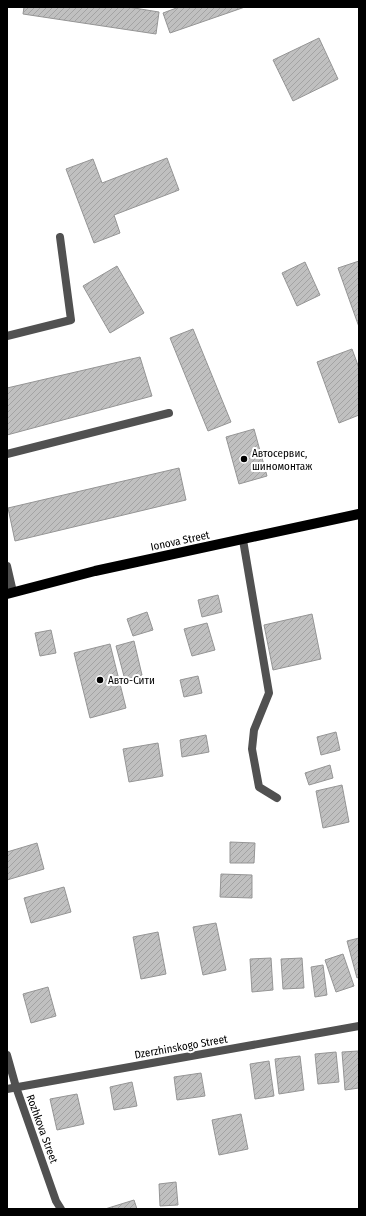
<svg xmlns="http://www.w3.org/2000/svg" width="366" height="1216" font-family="'Fira Sans Condensed',sans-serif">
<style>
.building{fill:url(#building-hatch);stroke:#959595}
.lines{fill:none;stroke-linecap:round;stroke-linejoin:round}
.lane{stroke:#515151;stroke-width:8}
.street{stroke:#515151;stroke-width:8}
.primary{stroke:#000;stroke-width:10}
.poi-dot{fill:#000;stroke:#fff;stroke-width:1.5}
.labels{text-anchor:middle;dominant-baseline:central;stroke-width:4;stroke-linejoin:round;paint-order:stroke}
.poi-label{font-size:11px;fill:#000;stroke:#fff;text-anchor:start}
.street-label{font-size:11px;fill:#000;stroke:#fff}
</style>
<defs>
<pattern id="building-hatch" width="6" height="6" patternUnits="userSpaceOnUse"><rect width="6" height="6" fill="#c0c0c0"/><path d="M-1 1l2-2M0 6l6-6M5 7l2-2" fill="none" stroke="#a3a3a3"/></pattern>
</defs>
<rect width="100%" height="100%" fill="#fff"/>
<g class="building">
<path d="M24 7H128L159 12 156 34 23 14Z"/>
<path d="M179 7H245L170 33 163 13Z"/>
<path d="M319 38 338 79 293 101 273 60Z"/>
<path d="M167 158 179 190 114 215 120 233 94 243 66 169 93 159 102 183Z"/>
<path d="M359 261V327L338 268Z"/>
<path d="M305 262 320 295 297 306 282 273Z"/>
<path d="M117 266 144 313 110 333 83 286Z"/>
<path d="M193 329 231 422 208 431 170 338Z"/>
<path d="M352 349 359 368V415L339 423 317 362Z"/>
<path d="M140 357 152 396 7 435V388Z"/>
<path d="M254 429 267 476 239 484 226 437Z"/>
<path d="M179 468 186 500 15 541 8 508Z"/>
<path d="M218 595 222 612 202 617 198 600Z"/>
<path d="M147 612 153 630 133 636 127 619Z"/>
<path d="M312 614 321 659 273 670 264 625Z"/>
<path d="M207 623 215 650 192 656 184 629Z"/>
<path d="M51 630 56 653 40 656 35 633Z"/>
<path d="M134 641 142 675 125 680 116 646Z"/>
<path d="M110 644 126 708 90 718 74 653Z"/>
<path d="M198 676 202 693 184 697 180 680Z"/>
<path d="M336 732 340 750 321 755 317 737Z"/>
<path d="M206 735 209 752 182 757 180 740Z"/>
<path d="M158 743 163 776 129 782 123 749Z"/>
<path d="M330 765 333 778 309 785 305 773Z"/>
<path d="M342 785 349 822 323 828 316 791Z"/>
<path d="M230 842 255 843 254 863H230Z"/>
<path d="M37 843 44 869 7 880V852Z"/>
<path d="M221 874 252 875V898L220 897Z"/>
<path d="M64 887 71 912 31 923 24 898Z"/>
<path d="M216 923 226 970 203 975 193 927Z"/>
<path d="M158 932 166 974 141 979 133 937Z"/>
<path d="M359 938V977L357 978 347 941Z"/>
<path d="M343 954 354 986 336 992 325 960Z"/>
<path d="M271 958 273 990 252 992 250 959Z"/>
<path d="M302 958 304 988 283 989 281 959Z"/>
<path d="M323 965 327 995 315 997 311 967Z"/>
<path d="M48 987 56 1016 31 1023 23 994Z"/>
<path d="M359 1051V1088L345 1090 342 1052Z"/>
<path d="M336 1052 339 1082 318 1084 315 1054Z"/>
<path d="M300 1056 304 1090 279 1094 275 1059Z"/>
<path d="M269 1061 274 1096 255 1099 250 1064Z"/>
<path d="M201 1073 205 1096 177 1100 174 1077Z"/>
<path d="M132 1082 137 1106 114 1110 110 1087Z"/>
<path d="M77 1094 84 1124 57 1130 50 1099Z"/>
<path d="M241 1114 248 1149 219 1155 212 1120Z"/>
<path d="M176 1182 178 1205 160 1206 159 1184Z"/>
<path d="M134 1200 137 1209H105Z"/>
</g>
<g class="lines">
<g class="lane">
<path d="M7 336 71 320 60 237"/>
<path d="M7 454 169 413"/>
<path d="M243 540 269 693 254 730 252 749 259 787 277 798"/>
<path d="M7 566 13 592"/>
</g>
<g class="street">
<path d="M7 1055 16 1087 56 1201 61 1209"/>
<path d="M7 1089 359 1026"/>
</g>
<path class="primary" d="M7 594 95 571 359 514"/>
</g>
<g class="poi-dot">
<circle cx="244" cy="459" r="4"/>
<circle cx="100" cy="680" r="4"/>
</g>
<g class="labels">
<g class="poi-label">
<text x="252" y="453">Автосервис,<tspan x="252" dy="13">шиномонтаж</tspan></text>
<text x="108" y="680">Авто-Сити</text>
</g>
<g class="street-label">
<text transform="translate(180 541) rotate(-12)">Ionova Street</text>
<text transform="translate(181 1047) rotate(-10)">Dzerzhinskogo Street</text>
<text transform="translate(42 1129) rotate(70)">Rozhkova Street</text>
</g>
</g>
<rect width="366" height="1216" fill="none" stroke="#000000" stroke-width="16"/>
</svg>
